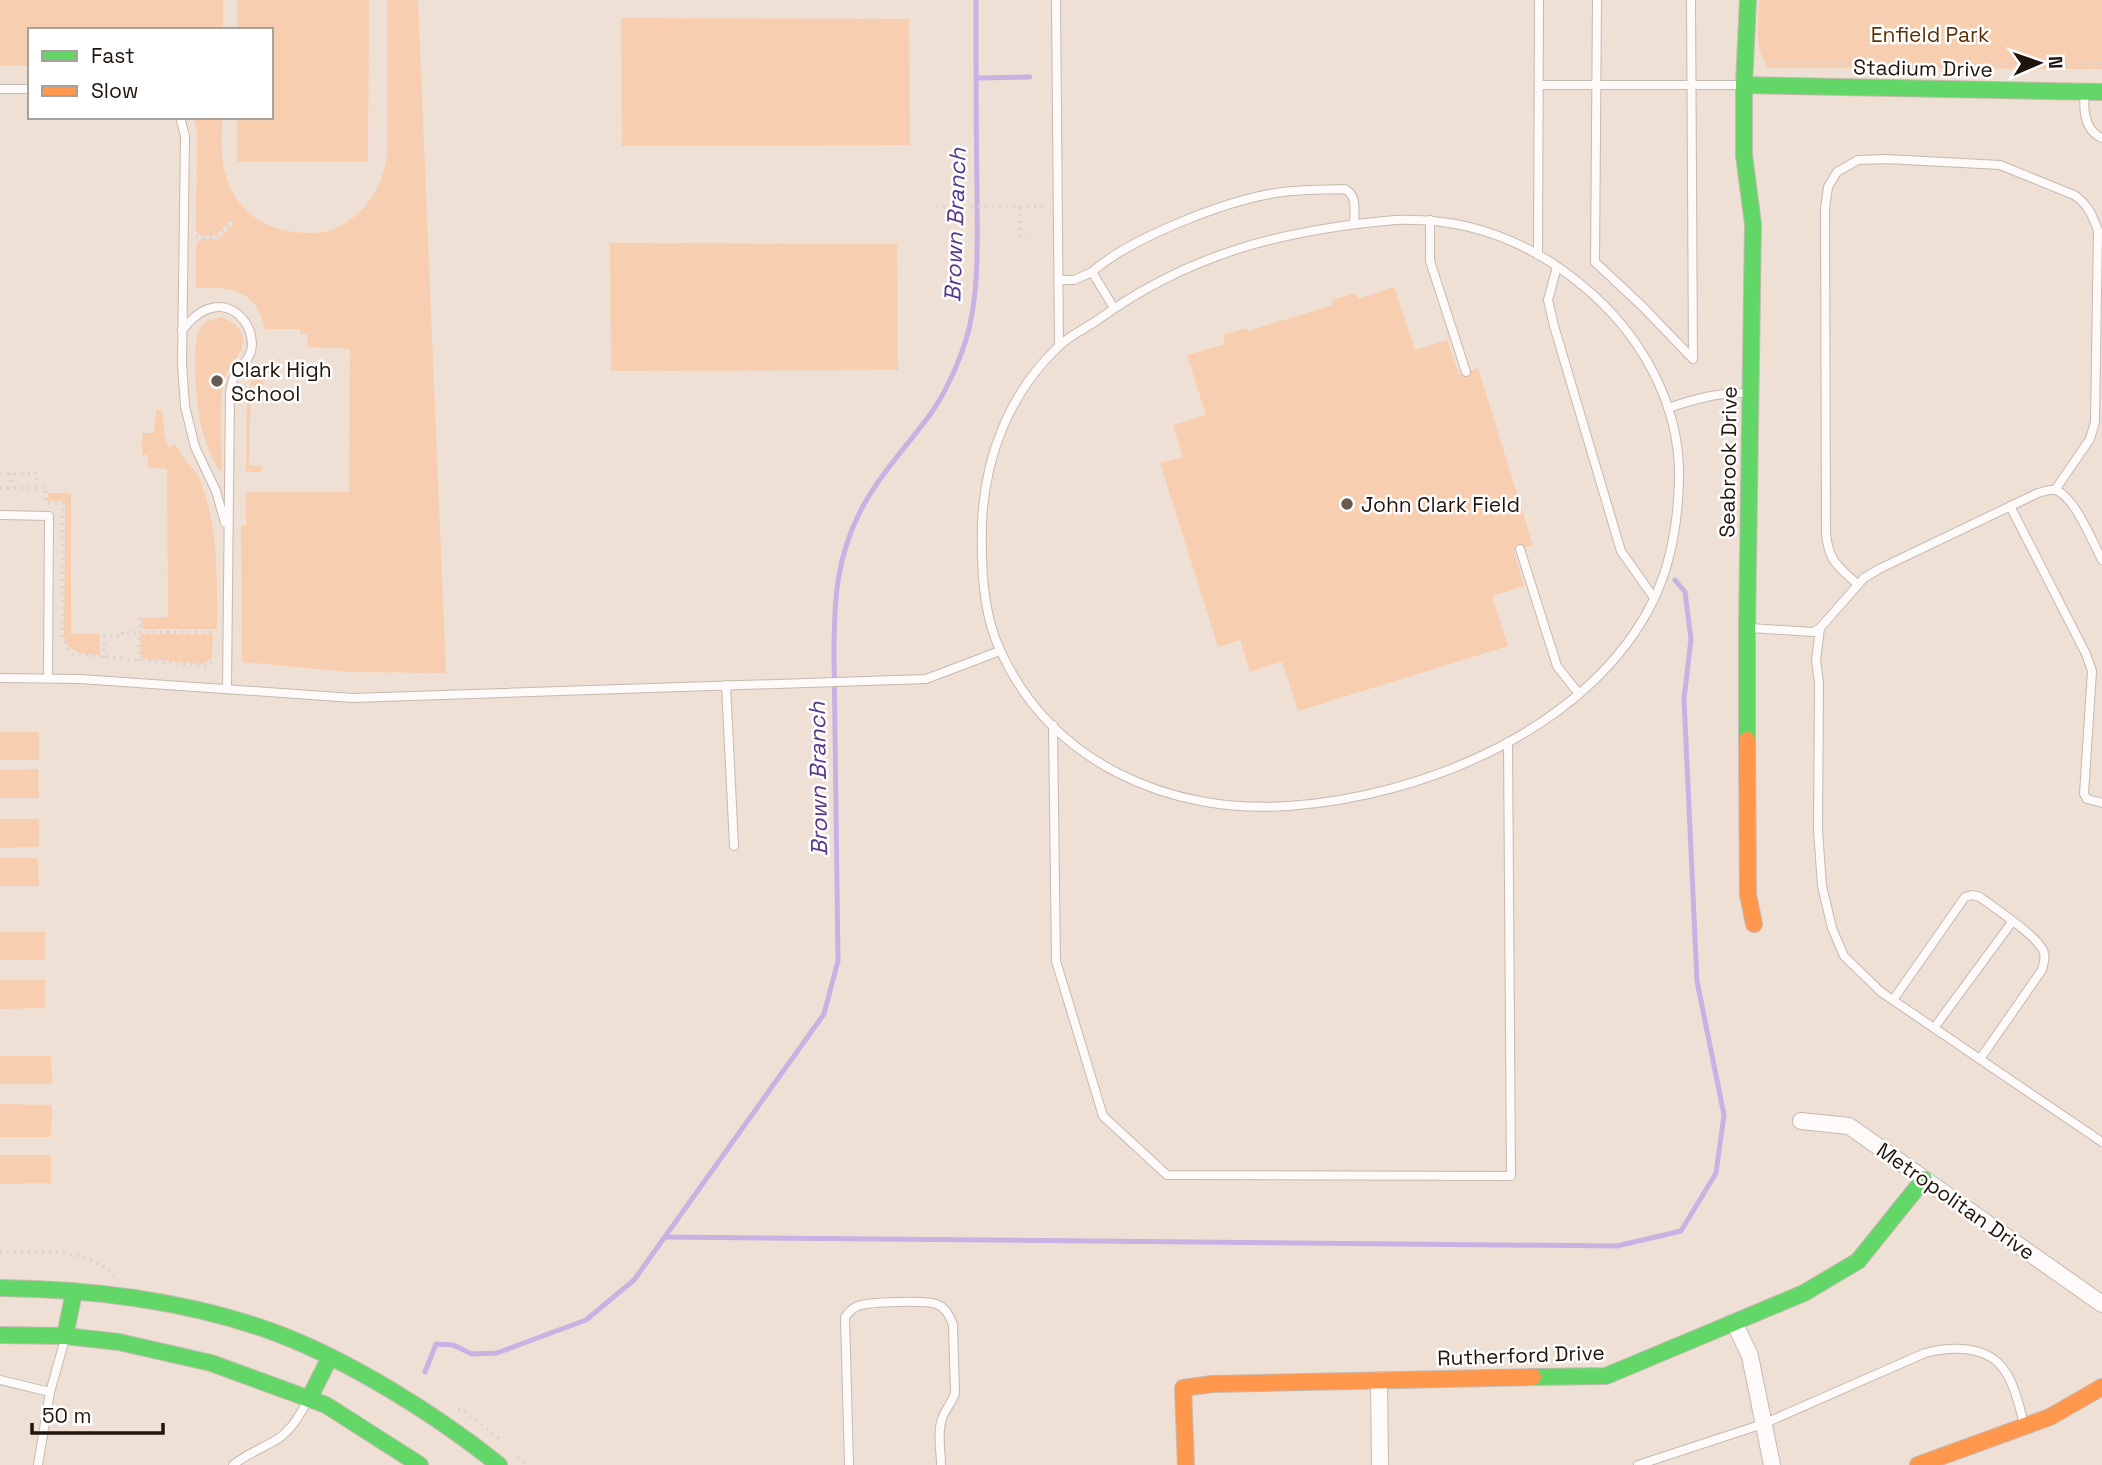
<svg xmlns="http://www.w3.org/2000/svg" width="2102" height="1465" font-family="'Space Grotesk',sans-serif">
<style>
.green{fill:#f7ceaf}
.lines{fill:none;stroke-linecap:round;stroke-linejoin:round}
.stream{stroke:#c6b2e3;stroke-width:5}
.lane-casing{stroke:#c6b9b0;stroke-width:10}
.street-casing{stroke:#c6b9b0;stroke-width:18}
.fast-casing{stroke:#c6b9b0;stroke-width:18}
.slow-casing{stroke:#c6b9b0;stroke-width:18}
.path{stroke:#d8d4d1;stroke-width:3.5;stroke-dasharray:2 5;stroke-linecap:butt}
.lane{stroke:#fdfaf9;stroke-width:8}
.street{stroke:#fdfaf9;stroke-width:16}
.fast{stroke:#63d668;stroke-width:16}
.slow{stroke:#ff974d;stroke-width:16}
.poi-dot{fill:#685b52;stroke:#fff;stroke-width:2.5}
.labels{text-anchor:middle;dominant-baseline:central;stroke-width:5;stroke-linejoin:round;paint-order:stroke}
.park-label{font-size:21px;fill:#5d3003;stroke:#fff}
.street-label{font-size:21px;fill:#20140b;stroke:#fff}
.poi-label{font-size:21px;fill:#20140b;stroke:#fff;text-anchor:start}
.water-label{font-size:23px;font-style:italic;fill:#57368e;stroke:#fff}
</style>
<rect width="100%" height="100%" fill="#efe0d5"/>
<g class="green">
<path d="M0 0H223V30H30V66H0Z"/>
<path d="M237 0H369L368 162H237V117H271V30H237Z"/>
<path d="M387 0H418L446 673 349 672 242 662 241 526 246 525V494L252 492H349L350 349 308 347 307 334H300V329H265C256 289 231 287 196 288V244L201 239H218L234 223 231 220 216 235 201 236 196 231 197 131 193 117H222C222 136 220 158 226 176 238 215 269 232 308 233 318 233 330 232 339 227 368 211 383 186 387 154Z"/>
<path d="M1759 0H2102V69L1768 68C1754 47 1758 24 1759 0Z"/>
<path d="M621 18 909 19 910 145 622 146Z"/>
<path d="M610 243 897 244 898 370 611 371Z"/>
<path d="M1394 287 1415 350 1447 340 1459 374 1478 368 1533 545 1514 551 1524 586 1492 596 1508 646 1298 711 1282 661 1250 672 1240 640 1218 647 1160 463 1183 457 1173 425 1206 415 1187 355 1225 344 1223 335 1247 328 1248 331 1333 305 1332 300 1356 293 1358 299Z"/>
<path d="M221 317C231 321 241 326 243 339 244 354 229 364 225 377 218 400 222 445 222 470L220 471C211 458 205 441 201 425 197 407 190 340 201 327 206 321 214 319 221 317Z"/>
<path d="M259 368 265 374 263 385 251 386 249 465 264 467 260 472H246L247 390Z"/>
<path d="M156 410H162L164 432 168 447 176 445C181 458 194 467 200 480 219 528 217 579 217 629H141V618L168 617 167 469 148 468V455H142V433H154Z"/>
<path d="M48 493H71V634H100V655C84 654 71 655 64 638L65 501H48Z"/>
<path d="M140 634H213L212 657 203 664 141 658Z"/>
<rect x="0" y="732" width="39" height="28"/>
<path d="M38 769 39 798H0V770Z"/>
<path d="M0 819H39V847L0 848Z"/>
<path d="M0 858H38L39 886H0Z"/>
<rect x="0" y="932" width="45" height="28"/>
<path d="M0 980H45V1008L0 1009Z"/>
<path d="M0 1056H51L52 1084H0Z"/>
<path d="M0 1104 52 1105 51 1137H0Z"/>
<path d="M0 1155H51V1183L0 1184Z"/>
</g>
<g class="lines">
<g class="stream">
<path d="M976 78 1030 77"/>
<path d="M666 1237 1617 1246 1681 1231 1716 1173 1724 1115 1697 981 1684 699 1691 639 1685 592 1675 580"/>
<path d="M425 1372 436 1344 453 1345 472 1354 497 1353 586 1320 634 1280 824 1014 838 961 834 655C834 600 836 556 863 506 880 475 905 448 926 420 944 397 957 367 966 340 980 293 977 240 977 191 976 128 976 64 976 0"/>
</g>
<defs>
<g id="lane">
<path d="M1056 0 1059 345"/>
<path d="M1597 0 1595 262 1643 307 1693 359 1691 0"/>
<path d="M1539 85H1742"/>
<path d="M0 89H30"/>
<path d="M2085 93C2083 110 2084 130 2102 138"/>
<path d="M180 117 185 136 182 364 185 406 195 447 216 491 225 523"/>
<path d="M1395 220C1466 217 1528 240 1583 286 1640 333 1681 404 1679 480 1678 521 1672 561 1654 599 1592 728 1423 797 1288 806 1170 814 1053 764 1001 652 982 613 981 564 982 522 985 457 1009 394 1057 348 1068 336 1085 329 1099 319 1191 253 1283 230 1395 220Z"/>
<path d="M1430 220V261L1466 372"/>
<path d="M1538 255 1539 0"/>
<path d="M1557 267 1548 300 1554 326 1621 551 1654 598"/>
<path d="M1058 280H1074L1092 272"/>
<path d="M1114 308 1092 272C1129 239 1220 203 1270 194 1294 189 1320 190 1345 189 1358 196 1354 211 1354 224"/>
<path d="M182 330C190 321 197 313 208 309 231 301 251 320 252 344 252 359 241 364 234 377 232 381 231 388 230 393L227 688"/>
<path d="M1668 408C1695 399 1719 392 1747 393"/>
<path d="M2010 506 2086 654 2092 671 2084 794 2087 799 2102 803"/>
<path d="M0 515 49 516 48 678"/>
<path d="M1520 549 1557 666 1579 694"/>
<path d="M1858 585C1838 566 1829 562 1826 534L1825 209 1828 187 1837 172 1858 160 1886 159 2000 165 2074 195C2088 204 2092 215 2098 230L2095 422 2090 439 2055 490"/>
<path d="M1750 628 1813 632 1820 628 1864 578 1879 569 2038 493C2043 492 2050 489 2055 490 2074 495 2093 543 2102 560"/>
<path d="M1820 628 1816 661 1819 682 1818 830 1822 886 1832 928 1844 956 1881 992 2102 1142"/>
<path d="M0 678 80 679 353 698 926 679 1000 651"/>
<path d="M726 685 734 846"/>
<path d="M1053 725 1056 961 1103 1116 1167 1175 1511 1176 1508 742"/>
<path d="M1893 1000 1965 897 1972 895 1980 897C1994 908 2041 938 2044 953 2046 959 2043 964 2042 970L1980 1059"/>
<path d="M1934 1028 2012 922"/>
<path d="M0 1380 50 1392 65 1339"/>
<path d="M38 1465 50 1392"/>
<path d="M233 1465C248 1453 261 1449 276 1440 291 1431 299 1416 307 1402"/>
<path d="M849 1465 845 1317C849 1312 852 1308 858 1306 868 1302 926 1300 936 1304 945 1307 950 1316 953 1325L955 1393C952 1403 945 1409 942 1419 937 1433 941 1451 941 1465"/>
<path d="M1638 1465 1763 1424 1925 1353C1952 1346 1988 1345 2005 1371 2015 1386 2019 1406 2024 1423"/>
</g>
<g id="street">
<path d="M1801 1121 1849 1126 2102 1304"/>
<path d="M1734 1322 1750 1356 1772 1465"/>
<path d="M1379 1380 1380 1465"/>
</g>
<g id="fast">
<path d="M1744 85 2102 92"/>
<path d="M1747 740V628L1753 224 1744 155V85L1748 0"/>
<path d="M0 1288C93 1289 189 1301 276 1333 350 1361 437 1415 499 1465"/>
<path d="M0 1335 65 1336 119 1342 211 1363 326 1405 420 1465"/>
<path d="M65 1336 74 1292"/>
<path d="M1533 1377 1606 1376 1804 1293 1858 1261 1924 1179"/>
<path d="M309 1399 330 1357"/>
</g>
<g id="slow">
<path d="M1747 740 1748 895 1754 924"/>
<path d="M1186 1465 1183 1388 1212 1384 1533 1377"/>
<path d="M1918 1465 2050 1417 2102 1387"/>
</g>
</defs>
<use href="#lane" class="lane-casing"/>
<use href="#street" class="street-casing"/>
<use href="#fast" class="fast-casing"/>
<use href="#slow" class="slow-casing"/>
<g class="path">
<path d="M1766 60V62L1897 65 2102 64"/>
<path d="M936 207H1045"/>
<path d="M1020 207V236H1027"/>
<path d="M196 237H216L233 221"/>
<path d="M0 473H37V488"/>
<path d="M11 473V488"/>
<path d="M0 488H46V503H63V639L68 649 73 654 205 666 213 661 214 657"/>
<path d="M139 618V632H215"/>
<path d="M104 658V636H122V632L139 633"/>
<path d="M139 661V634"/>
<path d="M0 1252C39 1253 83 1245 114 1276"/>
<path d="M458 1409 468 1413 500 1439"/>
<path d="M517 1457 527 1465"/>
</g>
<use href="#lane" class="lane"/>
<use href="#street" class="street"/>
<use href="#fast" class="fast"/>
<use href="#slow" class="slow"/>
</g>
<g class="poi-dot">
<circle cx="217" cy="381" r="7"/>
<circle cx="1347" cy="504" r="7"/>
</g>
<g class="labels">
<g class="park-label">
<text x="1930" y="34">Enfield Park</text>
</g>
<g class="street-label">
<text transform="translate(1923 68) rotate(1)">Stadium Drive</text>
<text transform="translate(1728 462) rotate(-89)">Seabrook Drive</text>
<text transform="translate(1956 1201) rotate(35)">Metropolitan Drive</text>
<text transform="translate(1521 1355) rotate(-2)">Rutherford Drive</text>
</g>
<g class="poi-label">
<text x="231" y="369">Clark High<tspan x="231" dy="24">School</tspan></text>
<text x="1361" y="504">John Clark Field</text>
</g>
<g class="water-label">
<text transform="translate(955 225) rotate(-88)">Brown Branch</text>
<text transform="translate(818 779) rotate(-91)">Brown Branch</text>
</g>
</g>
<rect x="28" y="28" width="245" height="91" fill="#ffffff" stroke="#a6a19d" stroke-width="2"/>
<rect x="42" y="51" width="35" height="10" fill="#63d668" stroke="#a6a19d" stroke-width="2"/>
<text x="91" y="63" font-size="21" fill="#20140b">Fast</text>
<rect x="42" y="86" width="35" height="10" fill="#ff974d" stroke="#a6a19d" stroke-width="2"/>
<text x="91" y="98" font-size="21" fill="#20140b">Slow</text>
<g transform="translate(2039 63) rotate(88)" stroke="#ffffff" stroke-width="5" paint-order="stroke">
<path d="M0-5L12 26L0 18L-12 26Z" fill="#20140b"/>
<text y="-10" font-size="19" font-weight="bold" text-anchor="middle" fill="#20140b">N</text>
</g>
<path d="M32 1423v10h131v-10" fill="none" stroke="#20140b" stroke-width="3.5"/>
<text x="42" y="1423" font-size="21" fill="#20140b" stroke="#ffffff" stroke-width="5" paint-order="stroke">50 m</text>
</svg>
